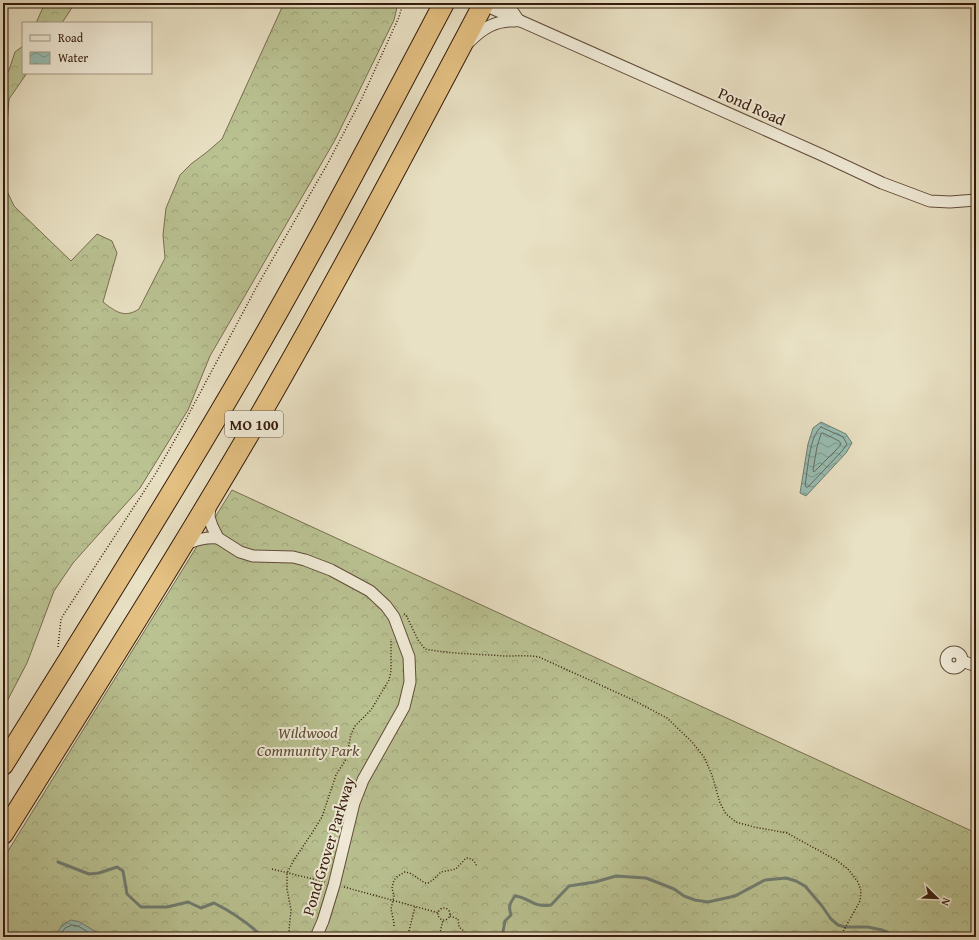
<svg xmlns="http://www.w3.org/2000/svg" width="979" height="940" font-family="'Gentium Book Plus',serif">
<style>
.forest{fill:url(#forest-crowns);stroke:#786e4f}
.water{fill:url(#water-waves);stroke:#707d71}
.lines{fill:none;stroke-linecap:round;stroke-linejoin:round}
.shore{stroke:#666c60;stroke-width:1}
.stream{stroke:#707d71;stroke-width:3}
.street-casing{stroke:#624c3a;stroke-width:13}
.highway-casing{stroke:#351b0c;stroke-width:22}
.path{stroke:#351b0c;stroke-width:1.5;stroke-dasharray:1 2;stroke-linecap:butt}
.street{stroke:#f1ecd9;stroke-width:11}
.highway{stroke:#e4c082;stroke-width:20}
.labels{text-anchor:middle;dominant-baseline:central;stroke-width:4;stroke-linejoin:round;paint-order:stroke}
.shield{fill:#f1ecd9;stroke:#6d5a4a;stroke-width:1}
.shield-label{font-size:15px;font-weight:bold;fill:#351b0c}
.street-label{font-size:16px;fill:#351b0c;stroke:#f1ecd9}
.park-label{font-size:16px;font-style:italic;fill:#5d4d34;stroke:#f1ecd9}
</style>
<defs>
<pattern id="forest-crowns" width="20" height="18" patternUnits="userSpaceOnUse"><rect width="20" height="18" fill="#bac292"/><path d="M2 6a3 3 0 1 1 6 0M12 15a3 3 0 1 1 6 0" fill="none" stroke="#a0a67d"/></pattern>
<pattern id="water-waves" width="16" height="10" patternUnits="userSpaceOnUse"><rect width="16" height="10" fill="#97beb4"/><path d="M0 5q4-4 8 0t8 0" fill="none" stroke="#7c9a91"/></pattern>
</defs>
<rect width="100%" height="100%" fill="#e9e1c4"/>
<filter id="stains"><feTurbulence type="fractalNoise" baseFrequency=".005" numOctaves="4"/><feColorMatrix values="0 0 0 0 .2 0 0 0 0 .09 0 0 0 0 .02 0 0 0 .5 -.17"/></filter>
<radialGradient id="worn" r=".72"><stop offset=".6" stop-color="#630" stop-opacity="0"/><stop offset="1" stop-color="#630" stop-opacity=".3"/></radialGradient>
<g class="forest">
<path d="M45 3H75L62 23H36Z"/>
<path d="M284 3H398L394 20 335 140 210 356 188 410 140 488 73 563 54 591 27 663 3 709V178L6 189 14 206 71 261 97 234 112 241 117 253 103 302C115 311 124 319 139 309L165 258 163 235 166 208 180 175 191 164 207 152 222 139Z"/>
<path d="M23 46V73H27L9 99 7 125 3 150V80L9 70 15 52Z"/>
<path d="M232 490 976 833V937H3V859Z"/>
</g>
<g class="water">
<path d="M821 422 846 434 852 443 846 453 806 496 800 493 808 444 813 428Z"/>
<path d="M71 920 80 922 104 937H55L62 925Z"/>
</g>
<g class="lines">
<g class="shore">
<path d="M821 427 843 437 847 444 842 451 808 487H806L805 485C808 470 809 436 821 427Z"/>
<path d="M823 433 839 441 841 444 838 448 814 472 813 470 817 447 821 434Z"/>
<path d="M59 937 65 928 72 925 78 926 96 937"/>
</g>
<g class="stream">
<path d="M58 862 89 874 99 873 117 867 123 871 127 894 141 907H167L188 902 201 908 214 903C232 912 248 923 263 937"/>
<path d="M502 937 505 921 511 915C508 906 510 903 515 896 529 897 532 908 551 905L569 886 595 882 616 876 646 878 674 889 684 896 695 900 708 902 735 896 765 880 786 878 796 881 805 886 822 906 831 919 838 925 845 927H868L882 930 899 937"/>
</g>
<defs>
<g id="street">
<path d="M480 3 822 155 882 183 930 201 950 202 976 200"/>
<path d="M507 3 519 21"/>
<path d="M469 42C482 29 495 20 515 21"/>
<path d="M210 506 209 517 212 526 218 538 240 552 253 556 293 557 305 560 331 570 370 591 386 606 394 617 409 657 410 682 404 707 363 780 354 803 334 885 323 921 316 937"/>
<path d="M184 545C196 540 205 537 218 538"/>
<circle cx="954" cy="660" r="8"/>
<path d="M962 661 976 666"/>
</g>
<g id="highway">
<path d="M3 765C81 640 160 515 234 388 308 262 376 132 444 3"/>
<path d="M3 834C91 693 180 553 263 410 340 276 412 139 484 3"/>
</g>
</defs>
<use href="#street" class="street-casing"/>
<use href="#highway" class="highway-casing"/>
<g class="path">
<path d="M404 614 406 615 418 640 425 649C451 654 478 654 505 656 517 656 527 655 539 657L631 699 667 718 692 742 704 757 712 775 720 803 726 814 736 822 754 827 787 833 836 860 848 869 858 882 861 891 860 901 840 937"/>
<path d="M58 647 61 619 64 614 156 473 177 436 256 288 328 163 362 98 399 17 403 3"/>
<path d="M3 735 6 732"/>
<path d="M272 869 325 882"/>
<path d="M344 887 439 913"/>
<circle cx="444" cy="914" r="6"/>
<path d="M450 916 458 919 459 927 465 932 467 937"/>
<path d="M394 926V923L391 909 394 896 392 888 394 880 398 876 405 872 410 873 425 883H428L433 880 441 872 456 869 466 858C472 858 475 861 477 867"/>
<path d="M409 931 415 907"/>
<path d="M291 937 289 930 291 910 287 889V873L294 860 312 833 322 817 336 775 345 761 347 755 351 734 355 726 371 710 389 680 391 671V639"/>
<path d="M439 937 443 920"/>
</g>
<use href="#street" class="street"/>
<use href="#highway" class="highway"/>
</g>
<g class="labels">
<rect class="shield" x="225" y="411" width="58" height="26" rx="3"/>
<g class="shield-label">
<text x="254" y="424">MO 100</text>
</g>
<g class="street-label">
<text transform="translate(752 106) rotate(24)">Pond Road</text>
<text transform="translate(328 846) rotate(-73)">Pond Grover Parkway</text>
</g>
<g class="park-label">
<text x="308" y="732">Wildwood<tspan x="308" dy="18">Community Park</tspan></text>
</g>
</g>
<rect width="979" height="940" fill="none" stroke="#e9e1c4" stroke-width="16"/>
<rect x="4" y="4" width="971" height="932" fill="none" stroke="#351b0c" stroke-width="2"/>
<rect x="8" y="8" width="963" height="924" fill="none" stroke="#351b0c"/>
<rect x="22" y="22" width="130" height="52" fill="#f1ecd9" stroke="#a69887"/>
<rect x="30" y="35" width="20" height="6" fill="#f1ecd9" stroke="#a69887"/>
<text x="58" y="42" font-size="12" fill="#351b0c">Road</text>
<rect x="30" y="52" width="20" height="12" fill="url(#water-waves)" stroke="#a69887"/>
<text x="58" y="62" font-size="12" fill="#351b0c">Water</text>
<g transform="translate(937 898) rotate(113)" stroke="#f1ecd9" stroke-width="3" paint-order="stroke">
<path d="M0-3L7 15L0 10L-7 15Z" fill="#351b0c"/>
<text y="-6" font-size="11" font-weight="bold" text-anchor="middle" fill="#351b0c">N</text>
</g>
<rect width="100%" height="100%" filter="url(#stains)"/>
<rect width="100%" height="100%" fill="url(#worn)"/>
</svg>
